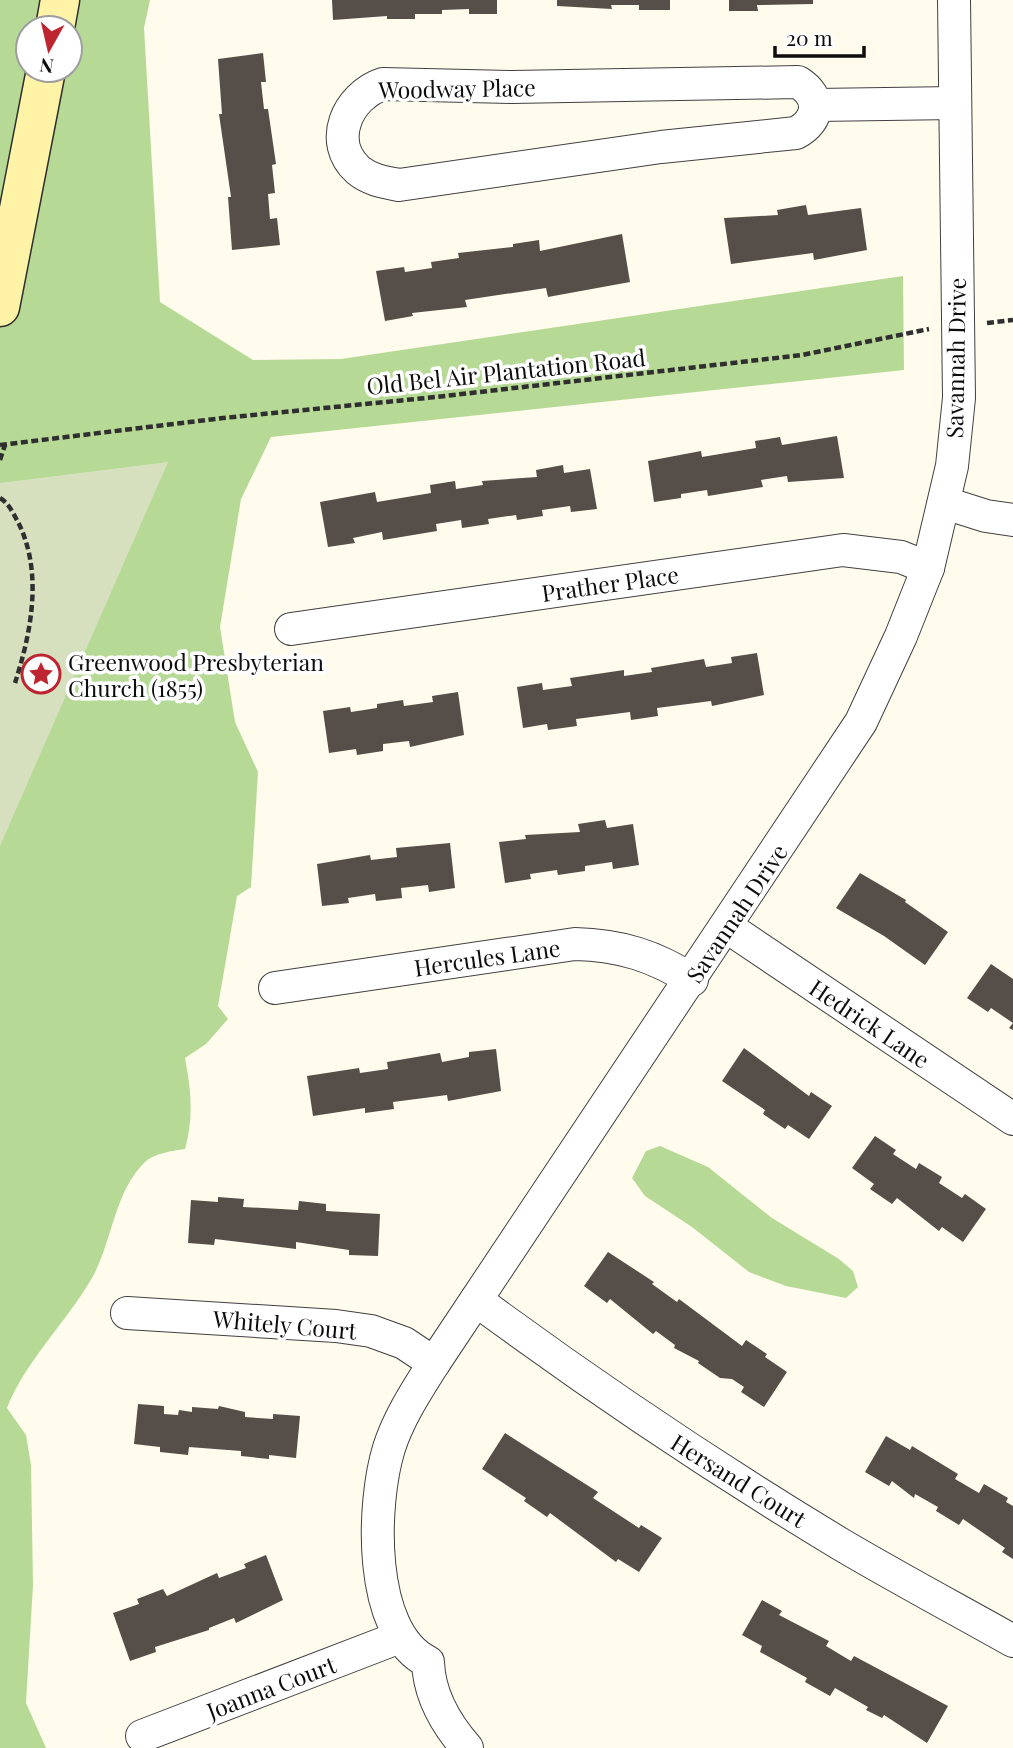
<svg xmlns="http://www.w3.org/2000/svg" width="1013" height="1748" font-family="'Playfair Display',serif">
<style>
.forest{fill:#b6da96;fill-rule:evenodd}
.cemetery{fill:#d6e0bf}
.building{fill:#564e49}
.lines{fill:none;stroke-linecap:round;stroke-linejoin:round}
.street-casing{stroke:#404040;stroke-width:34}
.secondary-casing{stroke:#2f2f2f;stroke-width:41}
.path{stroke:#2f2f2f;stroke-width:4.5;stroke-dasharray:7 3.5;stroke-linecap:butt}
.street{stroke:#fff;stroke-width:32}
.secondary{stroke:#fff3a8;stroke-width:38}
.labels{text-anchor:middle;dominant-baseline:central;stroke-width:7;stroke-linejoin:round;paint-order:stroke}
.street-label{font-size:23px;fill:#0d0d0d;stroke:#fff}
.poi-label{font-size:23px;fill:#0d0d0d;stroke:#fff;text-anchor:start}
</style>
<rect width="100%" height="100%" fill="#fffbed"/>
<g class="forest">
<path d="M0 0H150L144 28 160 302 253 360 341 359 903 276 904 370 271 437 241 499 220 627 235 722 258 772 251 887 237 896 218 1006 228 1019 206 1044 185 1058C191 1089 194 1118 185 1149 173 1151 154 1153 145 1162 114 1192 112 1243 92 1278 66 1323 26 1360 7 1408L26 1435 31 1465 33 1585 26 1703 46 1748H0ZM28 28H70V70H28Z"/>
<path d="M660 1146 708 1167 772 1218 839 1259 853 1271 858 1287 846 1298 786 1286 749 1272 692 1227 645 1196 632 1178 646 1151Z"/>
</g>
<path class="cemetery" d="M168 462 0 846V483Z"/>
<g class="building">
<path d="M332 0H497V14H469V9L442 10V14H415V19H387V16L333 20Z"/>
<path d="M557 0H670V10H639V5H611L612 9 557 6Z"/>
<path d="M729 0H813V4L757 5 758 11H729Z"/>
<path d="M263 53 266 82H261L264 109H268L276 164 272 165 275 193 268 194 270 219 277 218 280 245 232 250 228 197H231L219 114H222L218 59Z"/>
<path d="M806 205 808 215 861 208 867 250 814 260 813 253 731 264 724 218 778 215 777 210Z"/>
<path d="M622 234 630 282 548 297 546 288 465 300 467 307 412 313 413 316 385 321 376 271 404 267 405 272 432 268 431 262 459 258 458 253 513 247V244L539 240 540 251Z"/>
<path d="M837 436 844 478 788 482 787 476 761 480 763 487 708 496 707 490 681 494V498L654 502 648 461 701 451 702 457 756 448 755 441 780 437 782 445Z"/>
<path d="M563 465 564 473 590 469 597 509 571 512 570 506 542 510 543 516 517 520 516 515 488 519 489 524 462 528 461 520 436 524 437 531 383 540 382 532 353 538 355 543 328 547 320 502 375 492 377 502 431 493 430 485 455 481 456 489 483 485 482 481 537 477 536 470Z"/>
<path d="M757 653 764 695 712 706 711 701 657 708 658 716 631 720 630 712 576 719 577 726 548 730 547 724 523 728 517 687 542 683 543 690 572 686 570 678 624 670V676L652 672 651 668 704 659 706 667 732 663 731 657Z"/>
<path d="M458 692 464 735 410 747 409 741 383 744V751L357 755 356 749 329 753 323 711 350 707 351 712 377 708V704L403 700 404 706 433 702 432 696Z"/>
<path d="M605 820 607 828 633 824 639 865 613 869 612 862 585 866V871L558 875 557 870 530 874 531 879 505 883 499 842 526 839 525 835 580 832 578 824Z"/>
<path d="M450 843 455 888 429 892 428 885 401 888 402 898 376 901 375 894 348 898 349 903 322 906 317 864 370 855 371 860 397 857 396 848Z"/>
<path d="M860 873 906 900 905 902 948 932 925 965 884 936 836 908Z"/>
<path d="M991 964 1013 979V1030L1009 1028 1013 1023 991 1008 988 1012 967 998Z"/>
<path d="M744 1048 809 1096 811 1092 832 1106 809 1139 788 1125 785 1129 763 1114 765 1110 722 1081Z"/>
<path d="M496 1049 501 1091 448 1101 447 1095 393 1102 394 1109 365 1113V1108L313 1116 307 1076 359 1068 360 1073 388 1069 387 1062 440 1053 442 1062 469 1057V1052Z"/>
<path d="M875 1136 896 1150 893 1154 916 1169 919 1163 942 1177 939 1183 962 1198 965 1194 986 1209 963 1242 942 1227 939 1231 897 1198 892 1204 870 1189 874 1184 852 1168Z"/>
<path d="M218 1197 244 1199 243 1207 298 1210 299 1201 326 1204V1211L380 1214 378 1256 349 1255V1250L296 1242V1249L215 1239 214 1245 188 1243 191 1200 218 1202Z"/>
<path d="M608 1252 654 1282 652 1284 677 1302 679 1299 742 1346 746 1340 767 1354 765 1357 787 1372 764 1407 741 1392 744 1387 732 1379 720 1378 698 1363 699 1361 674 1348 675 1345 656 1331 653 1334 610 1299 607 1303 584 1286Z"/>
<path d="M138 1404 164 1406V1414L178 1415 179 1410 192 1412V1407L218 1409 219 1406 245 1412V1417L273 1419V1414L300 1416 296 1458 269 1455V1459L241 1456V1451L189 1447 188 1455 160 1452V1447L134 1444Z"/>
<path d="M505 1433 598 1492 593 1498 639 1528 641 1525 662 1538 639 1572 618 1559 616 1562 550 1513 547 1517 524 1501 526 1498 482 1469Z"/>
<path d="M886 1436 910 1450 912 1446 958 1474 955 1479 979 1493 984 1484 1008 1498 1006 1502 1013 1506V1559L1002 1552 1005 1548 963 1519 959 1525 936 1511 938 1507 915 1494 914 1498 892 1481 889 1486 865 1472Z"/>
<path d="M266 1555 283 1600 236 1623 234 1618 209 1628V1630L155 1647 156 1652 130 1661 113 1613 139 1604 137 1599 163 1589 167 1596 217 1573 219 1578 246 1568 244 1564Z"/>
<path d="M762 1600 782 1611 779 1615 829 1641 826 1646 851 1661 854 1656 948 1706 927 1743 884 1715 882 1718 866 1710 868 1707 835 1688 830 1696 805 1682 807 1678 760 1652 762 1646 742 1635Z"/>
</g>
<g class="lines">
<defs>
<g id="street">
<path d="M798 82C822 97 820 120 796 133L661 147 399 185C384 182 370 180 358 170 327 142 347 96 383 84L512 87Z"/>
<path d="M816 105 955 103"/>
<path d="M945 503 986 516 1013 520"/>
<path d="M291 629 843 550 901 557 928 568"/>
<path d="M727 927 1013 1119"/>
<path d="M275 988 575 944C620 945 655 956 692 980"/>
<path d="M476 1300C594 1387 716 1469 842 1545 898 1578 956 1609 1013 1641"/>
<path d="M127 1313 336 1326 371 1331 404 1343 434 1363"/>
<path d="M142 1736 400 1637"/>
<path d="M467 1748C446 1724 429 1694 428 1662 367 1632 372 1503 389 1448 399 1417 417 1390 434 1363L861 722 901 636 928 568 952 466 959 398 954 0"/>
</g>
<g id="secondary">
<path d="M55 28 60 0"/>
<path d="M0 307 46 70"/>
</g>
</defs>
<use href="#street" class="street-casing"/>
<use href="#secondary" class="secondary-casing"/>
<g class="path">
<path d="M987 323 1013 320"/>
<path d="M0 445 223 418 436 397 802 355 929 329"/>
<path d="M0 460 5 445"/>
<path d="M0 498C9 503 14 515 19 524 43 574 31 633 15 683"/>
</g>
<use href="#street" class="street"/>
<use href="#secondary" class="secondary"/>
</g>
<defs>
<symbol id="sight-ring" viewBox="-11 -11 22 22"><circle r="9.5" fill="#fff" stroke="#bd2530" stroke-width="1.5"/><path d="M0-6L1.8-2.2L6-1.7L2.9 1.2L3.7 5.4L0 3.3L-3.7 5.4L-2.9 1.2L-6-1.7L-1.8-2.2Z" fill="#bd2530"/></symbol>
</defs>
<g fill-rule="evenodd">
<use href="#sight-ring" x="19" y="652" width="44" height="44"/>
</g>
<g class="labels">
<g class="street-label">
<text transform="translate(457 88) rotate(-1)">Woodway Place</text>
<text transform="translate(955 358) rotate(-89)">Savannah Drive</text>
<text transform="translate(506 371) rotate(-6)">Old Bel Air Plantation Road</text>
<text transform="translate(610 583) rotate(-8)">Prather Place</text>
<text transform="translate(736 913) rotate(-56)">Savannah Drive</text>
<text transform="translate(487 957) rotate(-8)">Hercules Lane</text>
<text transform="translate(870 1023) rotate(34)">Hedrick Lane</text>
<text transform="translate(285 1324) rotate(5)">Whitely Court</text>
<text transform="translate(739 1480) rotate(32)">Hersand Court</text>
<text transform="translate(271 1687) rotate(-21)">Joanna Court</text>
</g>
<g class="poi-label">
<text x="68" y="661">Greenwood Presbyterian<tspan x="68" dy="26">Church (1855)</tspan></text>
</g>
</g>
<g transform="translate(49 49) rotate(188)"><circle r="33" fill="#ffffff" stroke="#9e9e9e" stroke-width="2"/>
<path d="M0-5L12 26L0 18L-12 26Z" fill="#bd2530"/>
<text y="-10" font-size="19" font-weight="bold" text-anchor="middle" fill="#0d0d0d">N</text>
</g>
<path d="M775 46v10h89v-10" fill="none" stroke="#0d0d0d" stroke-width="3.5"/>
<text x="786" y="46" font-size="21" fill="#0d0d0d" stroke="#ffffff" stroke-width="5" paint-order="stroke">20 m</text>
</svg>
